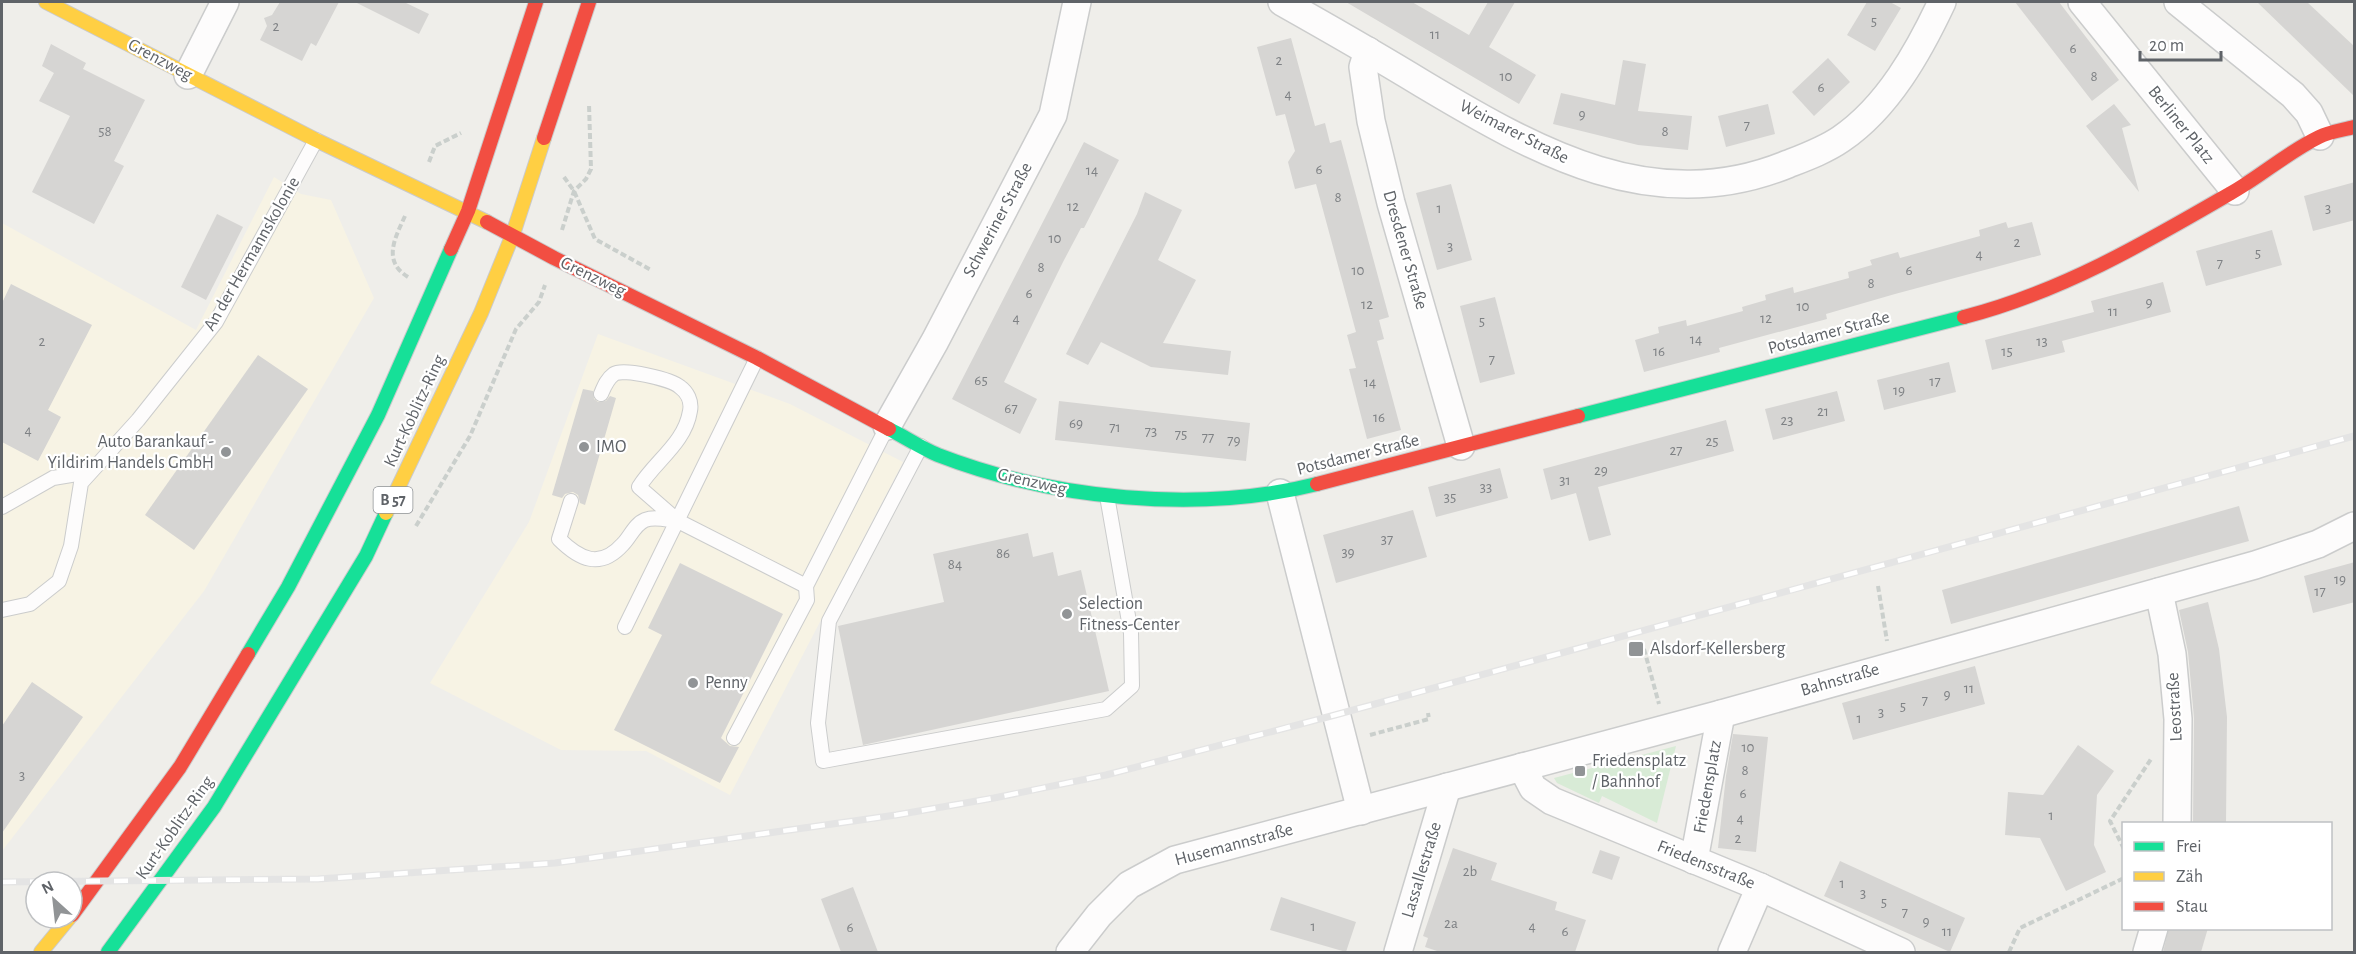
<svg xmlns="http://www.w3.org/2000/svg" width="2356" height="954" font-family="'Alegreya Sans',sans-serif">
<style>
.commercial{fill:#f7f3e4}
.green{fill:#d8ebd6}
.building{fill:#d6d5d3}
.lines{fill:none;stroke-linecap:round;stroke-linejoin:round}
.lane-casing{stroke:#cbcccc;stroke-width:16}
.street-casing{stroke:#cbcccc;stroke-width:30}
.fast-casing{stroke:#cacacb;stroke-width:16}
.slow-casing{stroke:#cacacb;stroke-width:16}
.jam-casing{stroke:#cacacb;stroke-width:16}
.path{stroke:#cacfcc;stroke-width:4;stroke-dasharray:6 3;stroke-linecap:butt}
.lane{stroke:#fdfcfc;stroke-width:14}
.street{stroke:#fdfcfc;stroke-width:27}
.fast{stroke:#16e098;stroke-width:14}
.slow{stroke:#ffcf43;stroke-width:14}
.jam{stroke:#f24e42;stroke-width:14}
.rail-casing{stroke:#e4e4e4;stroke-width:7}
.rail{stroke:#fff;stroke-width:4.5;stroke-dasharray:14;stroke-linecap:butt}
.poi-dot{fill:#919496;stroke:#fff;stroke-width:2}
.labels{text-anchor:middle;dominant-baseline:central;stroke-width:4.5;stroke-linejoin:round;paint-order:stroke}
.number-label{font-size:15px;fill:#7e8184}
.shield{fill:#fff;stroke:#8f9295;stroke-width:1.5}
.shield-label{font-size:16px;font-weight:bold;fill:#5f6368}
.street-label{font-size:18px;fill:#5f6368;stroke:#fff}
.poi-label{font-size:18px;fill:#5f6368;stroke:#fff;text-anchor:start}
</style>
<rect width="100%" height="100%" fill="#efeeea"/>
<g class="commercial">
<path d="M274 177 301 194 331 200 374 298 204 591 2 851V223L196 330Z"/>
<path d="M598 334 790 404 903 462 730 795 646 751 561 750 430 683 529 522Z"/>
</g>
<path class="green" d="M1676 746 1657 823 1602 796 1599 803 1557 783 1554 778Z"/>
<g class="building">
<path d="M280 2H339L316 46 311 43 302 61 260 40 267 26 264 18 272 15Z"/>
<path d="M355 2H404L429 14 419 34Z"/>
<path d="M1346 2H1412L1469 35 1488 2H1515L1489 47 1536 75 1519 104Z"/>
<path d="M1867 2H1890L1901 8 1875 51 1847 35Z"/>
<path d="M2015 2H2059L2119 80 2092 101Z"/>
<path d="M2257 2H2307L2355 47V97Z"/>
<path d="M1291 38 1315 126 1325 123 1330 143 1341 140 1389 317 1379 320 1384 339 1377 341 1401 430 1367 439 1349 369 1356 368 1347 335 1356 332 1316 184 1295 189 1288 162 1295 151 1285 114 1276 116 1257 47Z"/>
<path d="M51 44 86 63 83 69 145 100 114 161 124 166 94 224 32 192 70 116 39 101 54 73 42 66Z"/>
<path d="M1828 58 1850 82 1814 116 1792 92Z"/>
<path d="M1623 60 1646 64 1638 111 1692 116 1688 150 1638 145 1553 124 1561 93 1615 105Z"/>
<path d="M1768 104 1775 134 1726 147 1718 116Z"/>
<path d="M2114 104 2131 125 2122 128 2139 192 2086 126Z"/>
<path d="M1084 142 1119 160 1084 228H1081L1063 262 1004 382 1037 399 1020 434 952 399Z"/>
<path d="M2355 182V220L2313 231 2304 196Z"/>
<path d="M1451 184 1472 260 1437 270 1416 193Z"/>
<path d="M1145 192 1182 210 1158 260 1196 280 1163 343 1231 351 1228 375 1151 367 1101 342 1088 365 1066 354 1137 214Z"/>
<path d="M217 214 243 227 206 300 181 287Z"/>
<path d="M2006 222 2008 228 2032 222 2041 255 1895 294 1826 314 1827 319 1719 348 1720 352 1644 372 1635 340 1659 333 1658 327 1686 320 1687 326 1743 311 1742 307 1766 300 1765 295 1793 287 1794 293 1849 278 1848 272 1872 265 1870 260 1898 252 1900 258 1980 236 1979 230Z"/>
<path d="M2272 230 2282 265 2206 286 2196 251Z"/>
<path d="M2163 282 2171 312 2062 341 2065 352 1992 370 1985 340 2094 312 2091 301Z"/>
<path d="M11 284 92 325 48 410 61 417 38 461 2 442V303Z"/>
<path d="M1495 297 1515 374 1480 383 1460 306Z"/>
<path d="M258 355 308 389 194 550 145 515Z"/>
<path d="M1949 362 1956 392 1884 410 1877 380Z"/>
<path d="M583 389 593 391 594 399 598 402 606 401 610 396 616 398 585 505 580 503 578 495 573 492 565 494 562 498 552 495Z"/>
<path d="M1837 391 1845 421 1773 440 1765 409Z"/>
<path d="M1059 401 1250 423 1246 461 1055 440Z"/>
<path d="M1726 420 1734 451 1598 487 1611 535 1589 541 1576 493 1551 500 1543 469Z"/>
<path d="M1500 468 1508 498 1436 517 1428 487Z"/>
<path d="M2239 506 2249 541 1951 624 1942 590Z"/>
<path d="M1413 510 1427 557 1336 583 1323 535Z"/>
<path d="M1028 533 1033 557 1053 552 1058 576 1081 570 1109 691 863 745 838 626 944 602 933 554Z"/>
<path d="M2355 562V602L2313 613 2304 576Z"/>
<path d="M680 563 783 614 721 738 730 746 739 747 720 783 614 730 662 635 648 628Z"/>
<path d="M2208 602 2219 649 2227 717 2226 824H2193L2194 718 2188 652 2179 610Z"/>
<path d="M1975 666 1985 704 1853 740 1842 703Z"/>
<path d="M32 682 83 717 2 833V726Z"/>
<path d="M1733 734 1768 737 1756 852 1718 848 1726 776Z"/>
<path d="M2078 745 2114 771 2097 795 2094 845 2106 872 2066 891 2040 838 2005 835 2008 792 2043 795Z"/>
<path d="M1453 848 1497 863 1491 880 1557 902 1555 910 1586 920 1575 952H1440L1425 947 1428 938 1423 936Z"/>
<path d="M1600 850 1620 857 1612 880 1592 873Z"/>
<path d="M1840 861 1965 918 1950 952 1824 896Z"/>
<path d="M853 887 878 952H841L821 899Z"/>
<path d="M1281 897 1356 922 1346 952 1270 930Z"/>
<path d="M2169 928H2208L2201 952H2163Z"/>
</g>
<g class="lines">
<defs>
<g id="lane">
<path d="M921 446 829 621 818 723 823 761 1106 709 1132 686 1131 633 1107 496"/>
<path d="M571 501 559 539C579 559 600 570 623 544 630 537 635 524 645 520 655 516 667 520 678 521L639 487C655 461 685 443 690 411 692 401 687 392 680 387 671 379 623 368 614 374 607 379 604 387 601 394"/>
<path d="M2 507 53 478 89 472"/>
<path d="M678 521 806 586"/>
<path d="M2 610 30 604 59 581 71 546 81 483 138 420 216 322 316 140"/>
<path d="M625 627 757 358"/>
<path d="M734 738 807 600 806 586 887 427"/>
</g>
<g id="street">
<path d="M1282 2C1330 29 1377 56 1423 84 1537 152 1654 219 1788 164 1806 157 1825 150 1841 139 1888 107 1919 51 1942 2"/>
<path d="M2082 2 2235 191"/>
<path d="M2178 2 2293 95 2309 113 2320 136"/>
<path d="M1368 51 1363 67 1371 121 1391 203 1461 446"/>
<path d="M188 75 225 2"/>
<path d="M887 426 935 341 1053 115 1077 2"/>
<path d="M1280 493 1361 811"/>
<path d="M2159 592 2172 654 2178 719 2177 824"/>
<path d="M1522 767 1533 788 1552 801 1760 887 1901 952"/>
<path d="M1694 860 1721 714"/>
<path d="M1070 952 1099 915 1129 885 1175 860 1721 714 2255 565 2318 544 2354 526"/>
<path d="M1398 952 1447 787"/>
<path d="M1732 952 1760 887"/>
<path d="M2147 952 2154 928"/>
</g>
<g id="fast">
<path d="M1578 416 1964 317"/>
<path d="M889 429C905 437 921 448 938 455 1052 499 1198 514 1317 484"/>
<path d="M248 654 288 587 378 415 451 249"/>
<path d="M108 952 214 807 366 556 386 513"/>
</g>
<g id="slow">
<path d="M46 2 316 140 487 222"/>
<path d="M386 513 481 313 513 234 544 138"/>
<path d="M41 952 69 918"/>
</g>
<g id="jam">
<path d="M544 138 589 2"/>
<path d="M487 222 554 258 757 358 889 429"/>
<path d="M451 249 468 211 536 2"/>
<path d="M1964 317C2061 292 2145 243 2231 193 2261 176 2288 152 2319 137 2329 132 2343 130 2354 127"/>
<path d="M1317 484 1578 416"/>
<path d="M72 915 180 767 248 654"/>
</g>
</defs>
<use href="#lane" class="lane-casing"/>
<use href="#street" class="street-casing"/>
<use href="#fast" class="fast-casing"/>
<use href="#slow" class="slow-casing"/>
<use href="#jam" class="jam-casing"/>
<g class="path">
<path d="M429 162 435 146 461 133"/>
<path d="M564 177 574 191 595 239 651 270"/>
<path d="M405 216C395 238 382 261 408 277"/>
<path d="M562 230 574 191 586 179 591 169 589 104"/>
<path d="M416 526 470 436 516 329 539 302 545 285"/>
<path d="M1878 586 1887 641"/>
<path d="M1644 649 1659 704"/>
<path d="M1370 735 1429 719 1428 713"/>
<path d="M2124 849 2110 821 2151 759"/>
<path d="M2009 952 2020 928 2124 878"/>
</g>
<use href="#lane" class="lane"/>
<use href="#street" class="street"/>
<use href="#fast" class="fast"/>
<use href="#slow" class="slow"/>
<use href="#jam" class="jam"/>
<defs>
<path id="rail" d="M2 882 318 879 555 863 896 815 994 798 1106 775 1335 715 2354 436"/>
</defs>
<use href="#rail" class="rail-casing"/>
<use href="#rail" class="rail"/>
</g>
<g class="poi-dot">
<circle cx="584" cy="447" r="6"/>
<circle cx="226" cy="452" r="6"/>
<circle cx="1067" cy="614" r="6"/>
<rect x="1628" y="641" width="16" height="16" rx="3"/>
<circle cx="693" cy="683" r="6"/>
<rect x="1574" y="765" width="12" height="12" rx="3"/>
</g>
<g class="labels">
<g class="number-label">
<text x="1874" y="21">5</text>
<text x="276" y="26">2</text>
<text x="1435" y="34">11</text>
<text x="2073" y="48">6</text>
<text x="1279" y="60">2</text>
<text x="1506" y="76">10</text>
<text x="2094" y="76">8</text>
<text x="1821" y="87">6</text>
<text x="1288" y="94">4</text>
<text x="1582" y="114">9</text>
<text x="1747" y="125">7</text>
<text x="105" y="131">58</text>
<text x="1665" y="131">8</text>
<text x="1319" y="169">6</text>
<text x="1092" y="170">14</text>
<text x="1338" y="197">8</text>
<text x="1073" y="206">12</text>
<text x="1439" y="208">1</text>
<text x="2328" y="208">3</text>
<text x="1055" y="238">10</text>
<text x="2017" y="242">2</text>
<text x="1450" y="246">3</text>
<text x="2258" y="253">5</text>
<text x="1979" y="254">4</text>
<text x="2220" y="263">7</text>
<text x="1041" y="267">8</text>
<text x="1358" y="270">10</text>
<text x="1909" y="270">6</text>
<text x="1871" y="283">8</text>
<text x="1029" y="293">6</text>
<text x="2149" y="302">9</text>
<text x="1367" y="304">12</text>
<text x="1803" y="306">10</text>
<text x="2113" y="311">11</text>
<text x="1016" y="318">4</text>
<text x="1766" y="318">12</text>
<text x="1482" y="321">5</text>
<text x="1696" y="339">14</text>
<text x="42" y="341">2</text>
<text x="2042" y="341">13</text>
<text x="1659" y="351">16</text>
<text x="2007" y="351">15</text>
<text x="1492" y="359">7</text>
<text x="981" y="380">65</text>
<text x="1935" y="381">17</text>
<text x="1370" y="382">14</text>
<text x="1899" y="390">19</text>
<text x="1011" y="408">67</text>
<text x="1823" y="411">21</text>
<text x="1379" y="417">16</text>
<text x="1787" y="420">23</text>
<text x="1076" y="423">69</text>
<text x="1115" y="427">71</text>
<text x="28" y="430">4</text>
<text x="1151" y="431">73</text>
<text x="1181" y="434">75</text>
<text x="1208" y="437">77</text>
<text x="1234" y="440">79</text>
<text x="1712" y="441">25</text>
<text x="1676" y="450">27</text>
<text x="1601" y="470">29</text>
<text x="1565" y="480">31</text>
<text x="1486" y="487">33</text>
<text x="1450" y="497">35</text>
<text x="1387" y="539">37</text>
<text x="1348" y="552">39</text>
<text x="1003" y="553">86</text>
<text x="955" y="564">84</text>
<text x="2340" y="579">19</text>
<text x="2320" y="591">17</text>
<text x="1969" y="688">11</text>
<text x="1947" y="694">9</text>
<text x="1925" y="700">7</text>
<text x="1903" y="706">5</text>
<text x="1881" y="712">3</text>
<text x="1859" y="718">1</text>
<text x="1748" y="747">10</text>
<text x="1745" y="770">8</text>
<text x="22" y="775">3</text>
<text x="1743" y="793">6</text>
<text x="2051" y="815">1</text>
<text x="1740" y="818">4</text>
<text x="1738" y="838">2</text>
<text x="1470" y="871">2b</text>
<text x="1842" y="883">1</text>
<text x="1863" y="893">3</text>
<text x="1884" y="902">5</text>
<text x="1905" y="912">7</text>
<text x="1926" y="921">9</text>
<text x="1451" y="923">2a</text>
<text x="1313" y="926">1</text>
<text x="1532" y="926">4</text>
<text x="850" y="927">6</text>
<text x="1565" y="931">6</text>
<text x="1947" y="931">11</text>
</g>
<rect class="shield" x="373.5" y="487" width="39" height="26" rx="4.5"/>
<g class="shield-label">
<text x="393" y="500">B 57</text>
</g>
<g class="street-label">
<text transform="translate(160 60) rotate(28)">Grenzweg</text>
<text transform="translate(2181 125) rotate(51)">Berliner Platz</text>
<text transform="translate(1514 132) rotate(27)">Weimarer Straße</text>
<text transform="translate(998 220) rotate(-62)">Schweriner Straße</text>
<text transform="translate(1405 250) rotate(74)">Dresdener Straße</text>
<text transform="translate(252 254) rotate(-60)">An der Hermannskolonie</text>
<text transform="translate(593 277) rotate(26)">Grenzweg</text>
<text transform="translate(1829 333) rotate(-15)">Potsdamer Straße</text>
<text transform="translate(415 411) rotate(-65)">Kurt-Koblitz-Ring</text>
<text transform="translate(1358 455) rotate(-14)">Potsdamer Straße</text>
<text transform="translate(1032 482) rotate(13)">Grenzweg</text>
<text transform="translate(1840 680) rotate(-16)">Bahnstraße</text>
<text transform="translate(2175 707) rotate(-93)">Leostraße</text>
<text transform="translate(1708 787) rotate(-80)">Friedensplatz</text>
<text transform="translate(175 828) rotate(-55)">Kurt-Koblitz-Ring</text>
<text transform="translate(1234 845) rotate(-15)">Husemannstraße</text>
<text transform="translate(1706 865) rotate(22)">Friedensstraße</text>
<text transform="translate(1422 870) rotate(-73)">Lassallestraße</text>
</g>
<g class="poi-label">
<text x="214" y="442" text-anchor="end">Auto Barankauf -<tspan x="214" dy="21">Yildirim Handels GmbH</tspan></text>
<text x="596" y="447">IMO</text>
<text x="1079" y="604">Selection<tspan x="1079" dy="21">Fitness-Center</tspan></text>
<text x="1650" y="649">Alsdorf-Kellersberg</text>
<text x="705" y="683">Penny</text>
<text x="1592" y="761">Friedensplatz<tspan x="1592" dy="21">/ Bahnhof</tspan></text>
</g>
</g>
<rect width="2356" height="954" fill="none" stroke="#5f6368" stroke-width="6"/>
<rect x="2122" y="822" width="210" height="108" fill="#ffffff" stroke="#bfc1c3" stroke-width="1.5"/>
<rect x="2134" y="842" width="30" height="9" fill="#16e098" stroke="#bfc1c3" stroke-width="1.5"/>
<text x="2176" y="852" font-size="18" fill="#5f6368">Frei</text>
<rect x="2134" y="872" width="30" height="9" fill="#ffcf43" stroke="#bfc1c3" stroke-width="1.5"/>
<text x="2176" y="882" font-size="18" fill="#5f6368">Zäh</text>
<rect x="2134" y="902" width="30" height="9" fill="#f24e42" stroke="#bfc1c3" stroke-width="1.5"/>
<text x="2176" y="912" font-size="18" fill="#5f6368">Stau</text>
<g transform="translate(54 900) rotate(333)"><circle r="28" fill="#ffffff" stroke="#bfc1c3" stroke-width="1.5"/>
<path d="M0-4.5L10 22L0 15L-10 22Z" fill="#919496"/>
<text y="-9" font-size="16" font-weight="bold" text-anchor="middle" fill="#5f6368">N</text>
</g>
<path d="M2140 51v9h81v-9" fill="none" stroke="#5f6368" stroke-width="3"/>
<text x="2149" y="51" font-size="18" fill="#5f6368" stroke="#ffffff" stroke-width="4.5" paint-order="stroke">20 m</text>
</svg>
